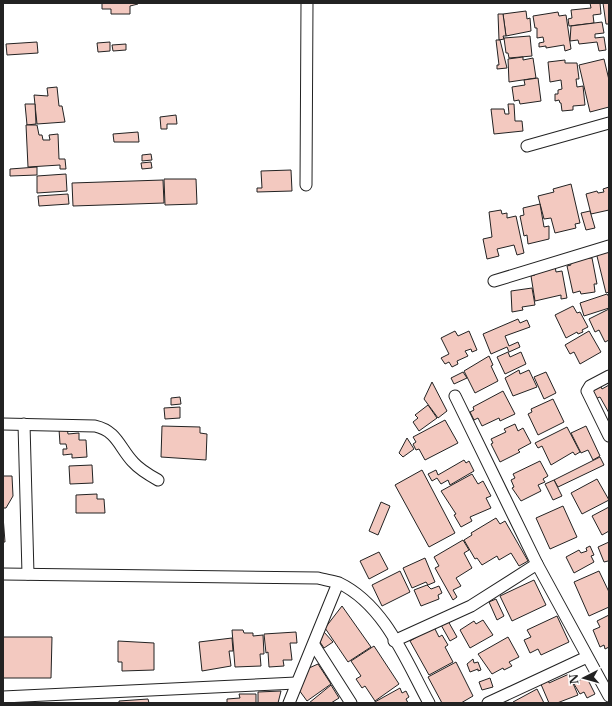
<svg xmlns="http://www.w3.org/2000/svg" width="612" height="706" font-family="'Libre Baskerville',serif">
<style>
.building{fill:#f3c9c0;stroke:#222}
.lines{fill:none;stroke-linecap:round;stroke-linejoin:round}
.minor-casing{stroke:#222;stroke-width:13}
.minor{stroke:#fff;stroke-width:11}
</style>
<rect width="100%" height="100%" fill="#fff"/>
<g class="building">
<path d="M102 3H138V4L130 6V14H111V9H102Z"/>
<path d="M590 3H600L601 14 593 15 594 23 569 26 568 19 572 18 571 10 591 8Z"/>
<path d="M603 3H609V24H606Z"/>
<path d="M526 11 527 19 530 18 531 31 506 36 503 14Z"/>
<path d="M558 12 559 16 566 15 571 49 565 51 564 45 546 48V46L539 47V43L544 42 543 37 537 38V28H535L533 16Z"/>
<path d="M498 14H503L506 36H503L504 39 499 40Z"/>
<path d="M602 22 604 33 595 34V38L604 37 606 50 599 51 597 42 579 44 578 40 570 41 571 26Z"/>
<path d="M530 36 532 56 509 58 508 53H506L504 38Z"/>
<path d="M496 40H500L507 68 497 69V65H499Z"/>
<path d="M37 42 38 53 7 55 6 44Z"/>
<path d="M110 42V51L98 52 97 43Z"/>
<path d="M126 44V50L113 51 112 45Z"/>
<path d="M523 57V60L533 58 536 78 509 82 508 59Z"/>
<path d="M604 59 609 80V107L590 112 579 65Z"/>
<path d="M565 60V63H577L579 79H576L577 87 583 86 585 105 573 106V110L562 111 561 103H560L559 100 555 101V94H558V90L562 89 561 80 550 82 548 62Z"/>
<path d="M538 78 541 101 520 104 519 100 514 101 512 87 525 85 524 80Z"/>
<path d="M57 87 59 106H62L65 122 37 124 34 95 48 96 47 88Z"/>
<path d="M25 104H35L36 124 27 125Z"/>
<path d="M508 104H514L515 121H522L523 131 494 134 491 109H504L505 114H509Z"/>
<path d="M176 115 177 124H167V129H161L160 117Z"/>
<path d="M26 125H37L39 135H42L43 140H50L49 135 58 134 59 159H65L66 169H60V165L28 167Z"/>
<path d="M138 132 139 142H114L113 134Z"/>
<path d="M151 154 152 160 142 161V155Z"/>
<path d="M151 162 152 168 142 169 141 163Z"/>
<path d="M37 167V175L10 176V169Z"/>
<path d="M291 170 292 191 257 192V188H262L261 171Z"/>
<path d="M66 174 67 191 37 193V176Z"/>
<path d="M164 179H196L197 204 165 205Z"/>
<path d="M163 180 164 203 73 206 72 183Z"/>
<path d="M571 184 580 223 575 224 576 228 555 233 551 218 544 219 538 196 554 192 553 189Z"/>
<path d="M609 187V210L591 214 586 194 597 191 598 193 604 192 603 189Z"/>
<path d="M68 194 69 204 39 206 38 196Z"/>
<path d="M540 204 544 227 549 226V239L528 244 527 235 524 236 520 216 524 215 523 208Z"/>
<path d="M501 210 502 214 507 213V218L516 216 524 253 517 255 514 245 497 249 499 256 487 259 483 239 492 237 489 212Z"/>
<path d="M590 211 595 228 586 230 581 213Z"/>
<path d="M609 249V292L606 293 596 252Z"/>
<path d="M588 255 589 258H592L597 284H594L595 292 581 294 580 291 573 293 567 266 571 265 569 259Z"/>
<path d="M555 266 556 272 562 271 567 298 561 299V295L535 301 531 276 535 275 534 269Z"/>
<path d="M532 288 535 305 522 307 523 310 512 312 511 291Z"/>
<path d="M607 294 609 297V308L584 316 580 303Z"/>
<path d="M573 306 577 313 580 312 588 327 582 330 583 332 578 334 577 332 566 338 555 315Z"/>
<path d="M609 309V340L605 342 599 330 595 332 589 319Z"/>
<path d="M518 319 520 323 527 320 530 327 505 336 509 346 518 342 520 347 509 352 507 347 491 354 483 334Z"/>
<path d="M455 331 458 336 469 331 477 350 472 352 471 349 465 351 468 356 457 361 458 364 452 367 449 362 445 364 441 358 449 354 441 338Z"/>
<path d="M589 331 601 352 580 364 574 352 570 354 565 345Z"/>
<path d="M508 352 510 357 521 352 526 364 505 374 497 357Z"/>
<path d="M489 356 493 365 491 366 498 381 475 393 464 371Z"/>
<path d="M519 370 520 374 529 370 537 387 513 396 505 378Z"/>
<path d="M463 372 467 378 454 384 451 378Z"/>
<path d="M546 372 556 393 544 399 534 377Z"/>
<path d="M432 382 447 411 438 418 424 399Z"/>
<path d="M600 385 602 389 609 385V413L600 397 595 399 590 391Z"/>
<path d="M503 391 515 414 500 421 499 418 482 426 478 418 474 420 470 412 474 410 473 407Z"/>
<path d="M180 397 181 404 171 405V398Z"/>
<path d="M553 399 564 422 538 435 528 414 532 412 531 409Z"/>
<path d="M428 405 437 418 419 431 413 422 418 418 415 415Z"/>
<path d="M180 407V418L165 419 164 408Z"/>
<path d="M445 420 458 443 425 460 419 449 416 450 413 444 416 442 413 437Z"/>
<path d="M515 424 518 431 523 428 531 443 518 450 520 452 500 462 491 444 493 443 491 439 506 432 504 429Z"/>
<path d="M162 426 200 427V433L207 434 206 460 161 457Z"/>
<path d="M586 426 600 456 593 460 588 450 581 453 571 433Z"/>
<path d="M567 427 580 452 575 455 573 452 551 465 542 446 538 448 535 443Z"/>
<path d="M67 428 68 434 79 433V440H86L87 457 72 458V454L63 455V449H67L66 444H60L59 429Z"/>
<path d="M407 438 414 449 403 457 399 453Z"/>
<path d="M600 457 604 465 558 487 554 480Z"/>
<path d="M464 460 466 463 469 461 474 471 450 485 448 480 441 484 437 478 432 481 428 474 436 470 438 475Z"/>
<path d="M540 461 548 476 543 479 545 482 538 485 541 491 521 501 512 488 514 487 511 480 515 478 513 474Z"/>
<path d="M92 465 93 483 70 484 69 466Z"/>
<path d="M422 470 455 533 429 547 395 485Z"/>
<path d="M472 474 478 484 483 481 491 496 486 498 491 508 470 517 472 521 461 527 454 515 456 514 441 491Z"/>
<path d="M3 476H12L13 496 6 508H3Z"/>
<path d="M597 479 609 500 582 514 571 493Z"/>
<path d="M554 480 562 496 553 500 545 484Z"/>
<path d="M97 494V499H104L105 513H76V495Z"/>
<path d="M381 502 390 506 378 535 369 531Z"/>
<path d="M563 506 577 537 550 549 536 518Z"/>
<path d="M609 507V531L602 535 592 516Z"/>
<path d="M3 516 5 542H3Z"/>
<path d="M496 518 500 524 505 521 528 561 519 566 511 553 499 560 497 556 482 565 477 558 475 559 464 540 472 535 471 533Z"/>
<path d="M463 540 469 550 464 553 472 568 456 578 461 586 453 590 457 597 453 600 435 568 439 566 434 557Z"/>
<path d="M609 542V562L608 561 604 562 598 547Z"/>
<path d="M590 546 594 555 591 556 594 562 574 573 566 557 579 550 581 553 587 551 586 548Z"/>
<path d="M379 552 388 569 369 579 360 561Z"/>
<path d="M425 558 435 582 428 585 426 582 412 588 403 568Z"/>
<path d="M400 571 410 592 382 606 372 585Z"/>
<path d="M599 571 609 592V607L589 616 574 582Z"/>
<path d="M534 580 546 605 512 621 500 596Z"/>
<path d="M427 585 431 589 439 586 442 593 438 595 439 599 421 606 414 590Z"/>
<path d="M496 599 504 616 497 620 489 602Z"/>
<path d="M342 606 371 647 348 662 325 628Z"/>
<path d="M609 615V647L605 649 604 645 600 647 593 630 600 627 597 621Z"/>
<path d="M557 616 569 642 541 655 538 649 530 653 524 640 531 637 527 630Z"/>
<path d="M483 620 493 635 470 648 460 630 474 621 476 624Z"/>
<path d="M448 621 457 637 450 641 441 625Z"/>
<path d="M434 627 439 637 442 635 448 645 445 647 453 662 429 675 410 641Z"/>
<path d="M232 630H243L244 633H253V636L263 635 264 654H260L261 666 235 667Z"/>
<path d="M296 632 297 643H290L292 660H283L284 666 269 667 268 652 266 653 264 634Z"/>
<path d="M324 632 333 642 324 648 320 642Z"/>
<path d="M3 637H52L51 678H3Z"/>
<path d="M508 637 519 657 509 662 512 666 504 670 503 668 492 674 478 654Z"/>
<path d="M232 638 233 651H229L231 666 202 671 199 642Z"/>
<path d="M118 641 154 643V670L122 671V662H118Z"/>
<path d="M374 646 399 684 375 701 365 686 362 688 356 679 361 676 351 661Z"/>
<path d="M473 659 474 663 478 662 481 670 478 671V669L470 672 467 664Z"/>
<path d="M456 662 473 696 461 703H442L428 677Z"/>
<path d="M318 664 331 684 307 701 299 690 309 668Z"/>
<path d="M569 674 578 695 557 703H549L540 682 548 679 549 683Z"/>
<path d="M586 676 595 694 587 698 584 692 580 694 574 684Z"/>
<path d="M490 678 493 687 482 690 479 682Z"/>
<path d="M331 685 339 698 331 703H309Z"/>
<path d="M400 688 402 693 406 691 409 697 406 699 408 703H373Z"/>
<path d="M537 689 544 703H514L513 702Z"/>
<path d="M281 691 278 703H258V692Z"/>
<path d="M239 694H256V703H227V699L240 698Z"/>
<path d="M148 699 149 703H119V701Z"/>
</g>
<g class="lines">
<defs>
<g id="minor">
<path d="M527 146 609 123"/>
<path d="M306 185 307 3"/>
<path d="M494 281 609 246"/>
<path d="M609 376 590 386 587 391 609 436"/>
<path d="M455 396 537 564 609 696"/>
<path d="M3 424 95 426C117 431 119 447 133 462 140 470 149 475 158 480"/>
<path d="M24 424 28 574"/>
<path d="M3 574 318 578C325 580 333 581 339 583 385 605 406 661 429 703"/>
<path d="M394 641 471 606 537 564"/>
<path d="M314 645 351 703"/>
<path d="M3 697 296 683"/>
<path d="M289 703 338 583"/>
<path d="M488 703 587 657"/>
</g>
</defs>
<use href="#minor" class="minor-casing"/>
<use href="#minor" class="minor"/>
</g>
<rect width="612" height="706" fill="none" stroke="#222222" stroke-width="8"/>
<g transform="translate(584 678) rotate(264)" stroke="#ffffff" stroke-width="3" paint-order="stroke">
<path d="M0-3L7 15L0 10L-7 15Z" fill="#222222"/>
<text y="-6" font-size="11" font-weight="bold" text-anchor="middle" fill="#222222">N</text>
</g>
</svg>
